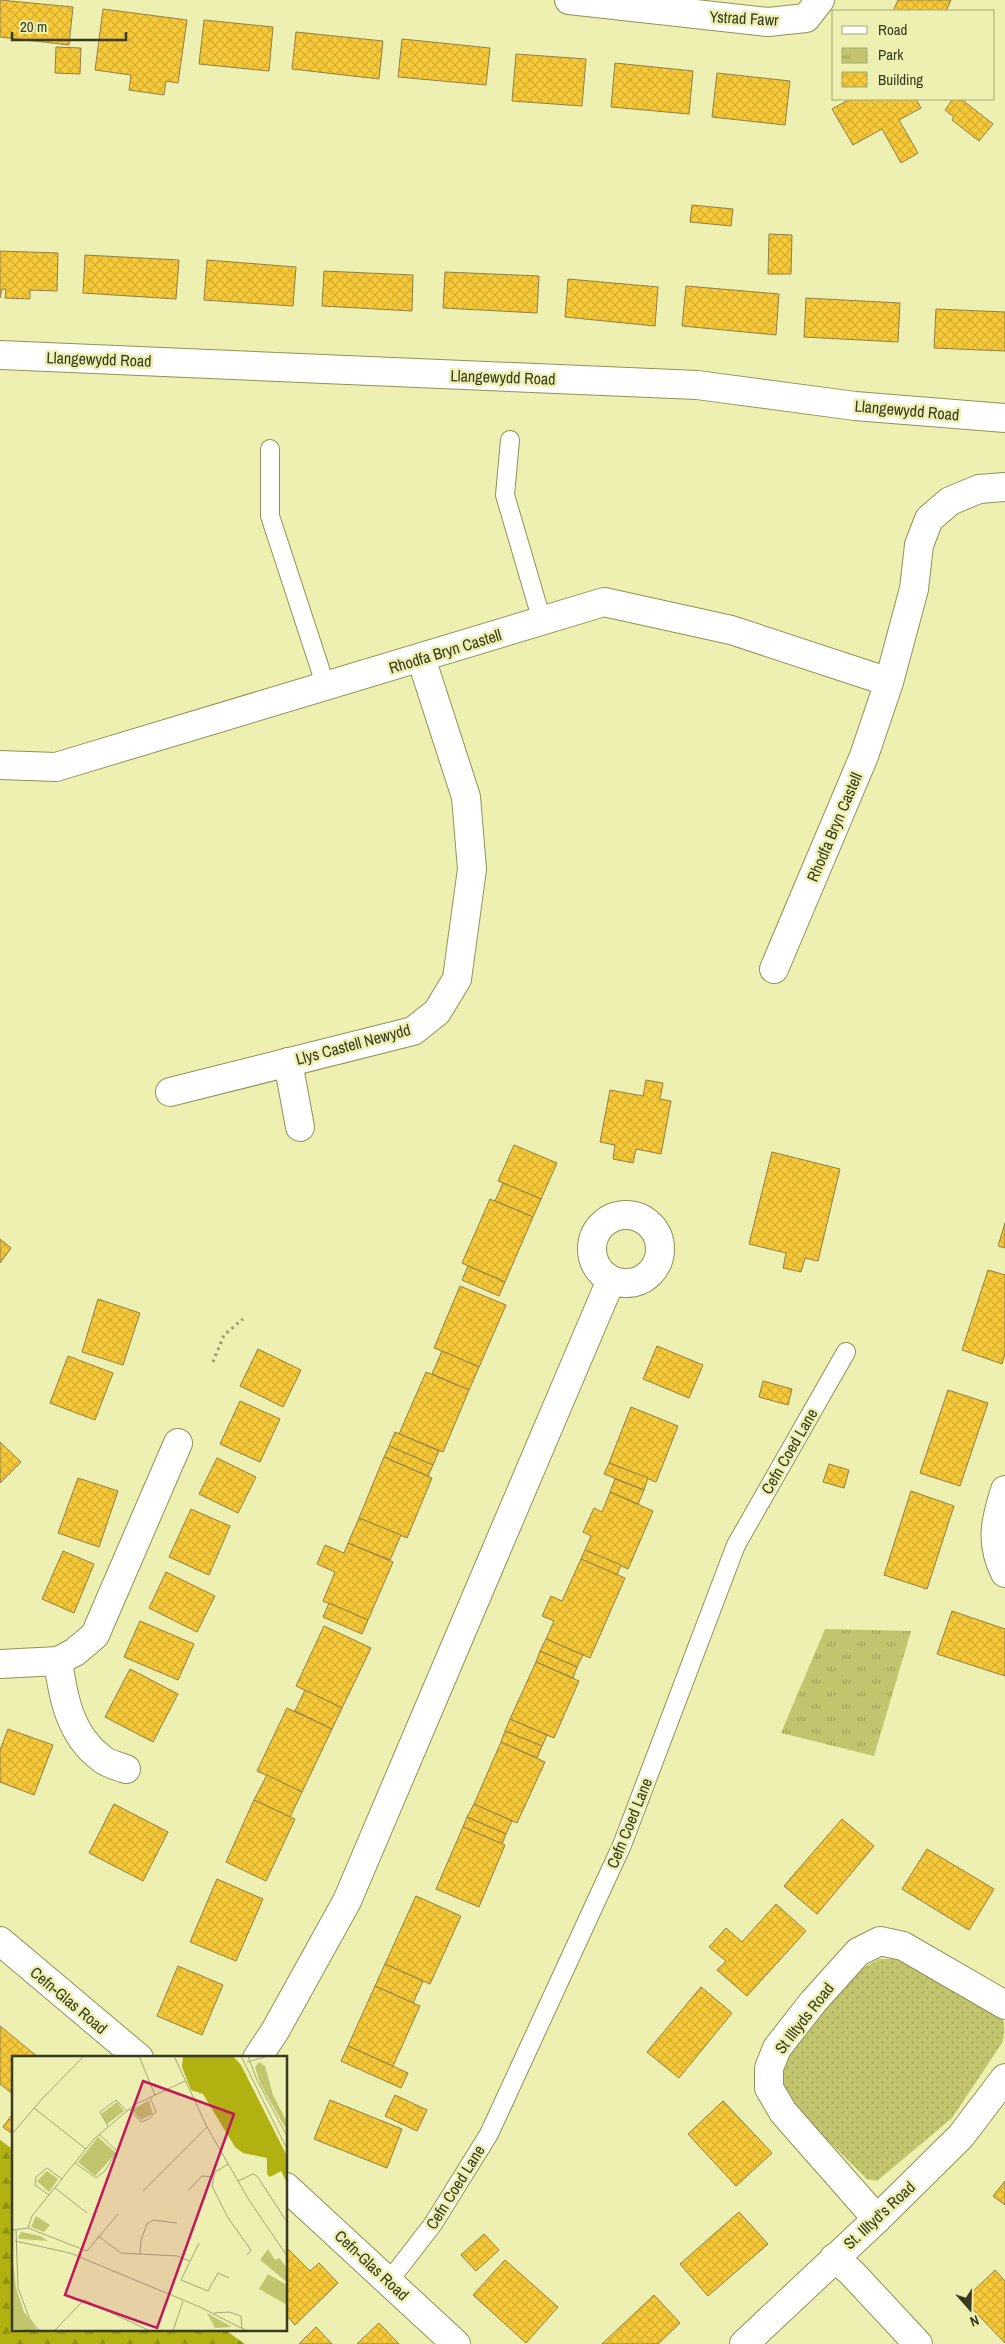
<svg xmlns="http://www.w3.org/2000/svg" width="1005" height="2344" font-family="'Archivo Narrow',sans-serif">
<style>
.grass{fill:url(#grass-dots)}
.forest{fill:url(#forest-firs)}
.park{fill:url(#park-tufts)}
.building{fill:url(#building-cross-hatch);stroke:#947f46}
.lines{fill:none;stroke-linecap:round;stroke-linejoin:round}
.service-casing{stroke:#909257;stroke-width:20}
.minor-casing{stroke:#909257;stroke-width:30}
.tertiary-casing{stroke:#909257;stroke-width:30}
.path{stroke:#999b6e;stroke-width:3;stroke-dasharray:2.5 4;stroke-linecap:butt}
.service{stroke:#fff;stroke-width:18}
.minor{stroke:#fff;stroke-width:28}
.tertiary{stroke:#fff;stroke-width:28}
.labels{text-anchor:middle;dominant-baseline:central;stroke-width:5;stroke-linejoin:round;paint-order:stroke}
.street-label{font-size:16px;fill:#393a20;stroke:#edf0b1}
.inset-road{fill:none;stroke:#a5a777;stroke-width:1}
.view{fill:#c2185b;fill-opacity:0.15;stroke:#c2185b;stroke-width:2.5}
.inset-edge{fill:none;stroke:#393a20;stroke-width:2.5}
</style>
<defs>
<pattern id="grass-dots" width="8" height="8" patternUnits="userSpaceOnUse" patternTransform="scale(1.25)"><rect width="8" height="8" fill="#c2c56e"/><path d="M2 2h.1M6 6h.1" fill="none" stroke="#9fa15a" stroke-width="1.8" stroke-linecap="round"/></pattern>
<pattern id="forest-firs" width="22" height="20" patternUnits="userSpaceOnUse" patternTransform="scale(1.25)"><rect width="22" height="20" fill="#b1b212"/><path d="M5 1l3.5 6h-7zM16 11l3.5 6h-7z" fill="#919210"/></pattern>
<pattern id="park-tufts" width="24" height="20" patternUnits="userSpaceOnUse" patternTransform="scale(1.25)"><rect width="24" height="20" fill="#c2c56e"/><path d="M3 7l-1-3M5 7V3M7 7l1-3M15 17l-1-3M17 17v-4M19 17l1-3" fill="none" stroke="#9fa15a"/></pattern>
<pattern id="building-cross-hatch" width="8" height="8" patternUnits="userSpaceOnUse" patternTransform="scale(1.25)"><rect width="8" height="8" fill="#f6c938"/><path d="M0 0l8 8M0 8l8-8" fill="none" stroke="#d4ad31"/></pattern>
</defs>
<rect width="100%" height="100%" fill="#edf0b1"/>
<path class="grass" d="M879 1959H894L913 1965 1002 2017C1005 2026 1005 2034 1002 2043L952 2118 877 2181 867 2179 795 2108 785 2092 783 2074 786 2060 831 2002 863 1968Z"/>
<path class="forest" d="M0 2140 14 2150V2330H225L245 2344H0Z"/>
<path class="park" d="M825 1629 911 1631 874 1756 781 1733Z"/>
<g class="building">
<path d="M0 0 73 7 69 45 0 37Z"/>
<path d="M898 0H951L946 11H893Z"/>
<path d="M103 9 187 20 178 83 166 81 164 95 129 90 131 75 95 70Z"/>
<path d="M204 20 273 27 269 71 199 64Z"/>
<path d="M296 32 383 41 379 79 292 69Z"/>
<path d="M402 39 490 48 486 85 398 77Z"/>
<path d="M56 47 81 48 80 74 55 73Z"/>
<path d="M516 54 586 59 582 106 512 101Z"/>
<path d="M615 63 693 71 689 114 611 107Z"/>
<path d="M717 73 790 81 785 125 712 117Z"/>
<path d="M850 99H916L921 108 899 120 918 153 901 163 882 129 853 145 832 109Z"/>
<path d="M953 99H961L993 124 979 141 952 120 954 117 945 110Z"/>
<path d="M692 205 733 209 731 226 690 222Z"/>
<path d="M769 234 792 235 791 274H768Z"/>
<path d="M0 251 58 253 57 291 30 290V299L5 298 6 289H2L0 298Z"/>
<path d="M85 255 179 260 176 299 83 293Z"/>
<path d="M207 260 296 267 293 306 204 300Z"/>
<path d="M324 271 413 275 412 311 322 306Z"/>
<path d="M445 272 539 276 537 313 443 308Z"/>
<path d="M568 279 658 287 655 326 565 317Z"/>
<path d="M686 286 779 294 776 335 682 326Z"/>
<path d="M806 298 900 303 898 342 804 337Z"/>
<path d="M936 309 1005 312V351L934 348Z"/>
<path d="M646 1080 663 1083 660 1099 671 1101 661 1154 636 1149 633 1163 613 1159 615 1145 600 1142 610 1090 643 1096Z"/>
<path d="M514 1145 557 1163 541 1199 498 1181Z"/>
<path d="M772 1152 840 1169 818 1261 805 1258 801 1272 783 1268 786 1253 749 1244Z"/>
<path d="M503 1183 541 1199 533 1217 495 1201Z"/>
<path d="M490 1199 533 1217 505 1282 462 1263Z"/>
<path d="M1005 1223V1248L998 1246Z"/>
<path d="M0 1239 11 1248 0 1263Z"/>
<path d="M468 1266 505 1282 499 1296 462 1280Z"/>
<path d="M988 1270 1005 1275V1354L1002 1364 962 1350Z"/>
<path d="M460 1286 506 1305 479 1367 434 1348Z"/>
<path d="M98 1299 140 1313 123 1365 82 1352Z"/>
<path d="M657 1346 703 1365 689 1398 643 1379Z"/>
<path d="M258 1349 301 1370 283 1407 240 1386Z"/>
<path d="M442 1351 479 1367 469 1390 432 1374Z"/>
<path d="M68 1356 113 1373 95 1420 50 1403Z"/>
<path d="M426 1372 469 1390 443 1452 399 1434Z"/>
<path d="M763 1381 792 1389 788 1405 759 1397Z"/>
<path d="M948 1390 988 1403 960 1486 920 1473Z"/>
<path d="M240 1401 280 1419 260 1462 220 1444Z"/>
<path d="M631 1407 678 1426 656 1482 609 1463Z"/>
<path d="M395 1432 439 1451 433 1465 389 1446Z"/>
<path d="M0 1442 21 1462 0 1483Z"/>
<path d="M389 1446 433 1465 428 1476 384 1457Z"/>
<path d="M384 1457 432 1478 407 1538 359 1518Z"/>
<path d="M217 1458 256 1477 238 1513 199 1494Z"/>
<path d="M609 1463 648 1478 644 1490 604 1474Z"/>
<path d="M829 1464 849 1470 844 1488 823 1482Z"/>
<path d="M78 1478 118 1491 99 1547 58 1533Z"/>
<path d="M615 1479 644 1490 638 1504 610 1492Z"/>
<path d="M911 1491 954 1506 927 1589 884 1575Z"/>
<path d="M610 1492 653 1511 628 1569 585 1550 591 1536 583 1532 594 1508 602 1512Z"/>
<path d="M191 1509 230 1526 209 1575 169 1557Z"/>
<path d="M359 1518 401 1535 390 1560 348 1543Z"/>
<path d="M348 1543 393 1562 368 1620 323 1601 335 1572 317 1564 325 1545 344 1553Z"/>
<path d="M585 1550 621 1565 617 1575 581 1559Z"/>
<path d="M63 1551 94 1564 74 1613 42 1599Z"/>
<path d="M581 1559 625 1578 590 1658 546 1639 554 1621 542 1616 551 1596 562 1601Z"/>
<path d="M166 1572 215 1596 197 1632 149 1608Z"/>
<path d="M329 1603 368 1620 362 1634 323 1617Z"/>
<path d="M952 1611 1005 1629V1676L937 1654Z"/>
<path d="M140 1621 194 1644 178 1680 124 1657Z"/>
<path d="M324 1626 371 1648 342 1708 296 1686Z"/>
<path d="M546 1639 583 1655 577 1667 540 1651Z"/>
<path d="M540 1651 577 1667 573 1678 536 1662Z"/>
<path d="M536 1662 579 1681 554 1738 510 1719Z"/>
<path d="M130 1669 178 1694 153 1742 105 1717Z"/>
<path d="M305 1690 342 1708 332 1729 295 1711Z"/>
<path d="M287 1708 332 1729 302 1792 257 1771Z"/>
<path d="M510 1719 547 1735 542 1746 505 1731Z"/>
<path d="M8 1729 53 1745 34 1795 0 1782V1750Z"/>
<path d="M505 1731 542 1746 537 1758 501 1742Z"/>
<path d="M501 1742 545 1762 517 1823 474 1804Z"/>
<path d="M267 1775 302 1792 290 1817 254 1800Z"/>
<path d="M254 1800 295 1819 266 1881 226 1862Z"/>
<path d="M114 1804 168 1832 143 1881 89 1853Z"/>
<path d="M474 1804 512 1821 506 1834 467 1817Z"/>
<path d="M467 1817 506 1834 502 1844 463 1827Z"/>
<path d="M842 1819 874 1846 817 1914 784 1886Z"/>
<path d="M463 1827 505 1845 479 1907 436 1889Z"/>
<path d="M927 1849 994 1889 969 1930 902 1889Z"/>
<path d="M217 1879 263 1899 236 1961 190 1942Z"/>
<path d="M416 1896 461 1916 430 1984 385 1964Z"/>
<path d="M776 1904 806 1931 747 1996 717 1970 726 1961 709 1947 726 1928 742 1942Z"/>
<path d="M385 1964 423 1981 413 2003 375 1986Z"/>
<path d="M178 1966 223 1985 202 2035 157 2016Z"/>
<path d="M375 1986 420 2006 393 2066 348 2046Z"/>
<path d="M701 1987 732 2013 679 2078 647 2052Z"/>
<path d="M0 2026 39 2058H14V2095L0 2084Z"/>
<path d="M348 2046 408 2073 401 2088 341 2061Z"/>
<path d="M395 2095 427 2110 417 2131 385 2116Z"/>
<path d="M330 2100 402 2129 387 2168 314 2139Z"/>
<path d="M723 2101 772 2153 736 2186 688 2134Z"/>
<path d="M14 2112V2135L3 2127Z"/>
<path d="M1005 2181V2205L993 2196Z"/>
<path d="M739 2212 768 2244 708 2296 680 2264Z"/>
<path d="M484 2234 499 2250 476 2271 461 2255Z"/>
<path d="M286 2247 310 2271 319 2263 338 2283 295 2325 286 2315Z"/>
<path d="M505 2260 558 2307 526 2343 473 2295Z"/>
<path d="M995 2270 1005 2281V2343L964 2300Z"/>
<path d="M654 2295 680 2323 658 2344H602Z"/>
<path d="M379 2323 399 2344H357Z"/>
<path d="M316 2327 332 2344H299Z"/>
</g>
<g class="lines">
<defs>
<g id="service">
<path d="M510 440 505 495 542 621"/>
<path d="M270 449V516L326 687"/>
<path d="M389 2281 433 2224 489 2134 622 1845 736 1545 846 1352"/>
</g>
<g id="minor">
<path d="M569 0 768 22 806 18 820 0"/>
<path d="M0 355 697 385 855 406 1005 418"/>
<path d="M0 765 56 767 604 602 731 630 889 682"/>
<path d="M774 969 864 756 889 682 914 589 919 545 929 519 950 501 979 489 1005 487"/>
<path d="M288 1062 300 1127"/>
<path d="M170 1092 413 1031 437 1012 457 979 472 869 466 797 421 658"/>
<circle cx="626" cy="1249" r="34"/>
<path d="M1005 1490C995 1521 990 1543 1005 1573"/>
<path d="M58 1661C63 1697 70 1735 101 1758 107 1764 118 1766 126 1769"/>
<path d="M0 1664 58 1661 75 1652 95 1635 178 1443"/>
<path d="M0 1941 139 2058"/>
<path d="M257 2058 275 2031 347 1901 611 1280"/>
<path d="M286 2187 456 2344"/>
<path d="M877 2219 783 2112 769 2088V2068L777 2048 813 2002 858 1952 880 1941 903 1946 1005 2005"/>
<path d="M834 2258 851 2272 918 2344"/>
</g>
<path id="tertiary" d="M744 2344 877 2219 961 2136 1005 2078"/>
</defs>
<use href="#service" class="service-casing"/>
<use href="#minor" class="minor-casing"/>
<use href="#tertiary" class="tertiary-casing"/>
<path class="path" d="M213 1362 224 1335 243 1319"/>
<use href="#service" class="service"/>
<use href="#minor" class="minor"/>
<use href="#tertiary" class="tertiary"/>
</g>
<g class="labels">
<g class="street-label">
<text transform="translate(744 18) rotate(3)">Ystrad Fawr</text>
<text transform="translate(99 359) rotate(2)">Llangewydd Road</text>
<text transform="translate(503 377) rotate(2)">Llangewydd Road</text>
<text transform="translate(907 410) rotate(5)">Llangewydd Road</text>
<text transform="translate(445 651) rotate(-17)">Rhodfa Bryn Castell</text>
<text transform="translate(834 827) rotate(-67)">Rhodfa Bryn Castell</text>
<text transform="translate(353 1044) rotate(-15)">Llys Castell Newydd</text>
<text transform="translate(789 1451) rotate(-60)">Cefn Coed Lane</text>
<text transform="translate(629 1823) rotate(-68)">Cefn Coed Lane</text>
<text transform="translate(69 2000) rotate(40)">Cefn-Glas Road</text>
<text transform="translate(804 2018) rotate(-52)">St Illtyds Road</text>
<text transform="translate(455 2187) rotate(-58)">Cefn Coed Lane</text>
<text transform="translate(879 2215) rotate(-43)">St. Illtyd's Road</text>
<text transform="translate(372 2265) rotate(43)">Cefn-Glas Road</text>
</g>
</g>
<g transform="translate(12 2056)">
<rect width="275" height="275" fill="#edf0b1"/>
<path d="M247 6 253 10 261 39 275 66V75L248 27 243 11ZM137 44 141 58 129 64 120 54ZM105 46 112 55 95 68 89 58ZM86 81 104 97 83 120 66 106ZM35 115 46 123 37 136 25 125ZM24 160 38 169 32 176 19 171ZM9 176 28 180 36 185 9 183 6 182ZM256 193 263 204 267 202 275 212V226L248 204ZM0 198 4 232 12 256 26 275 0 273ZM195 257 220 271 203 272Z" fill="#c2c56e"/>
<path d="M171 0H221L229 9 275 100V127L269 115 258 121 255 118V102L231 97 223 91 191 38 179 34 170 11Z" fill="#b1b212"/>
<path d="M256 218 275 229V249L247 233Z" fill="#c2c56e"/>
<path class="inset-road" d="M127 0 143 39M162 0 195 71 237 144 275 200M229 0 275 93M236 0 245 24 275 80M235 6 253 1M22 52 74 93M117 53 129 66 137 63 144 56 138 41M96 70 88 56 104 44 115 55M0 78 30 43 72 0M63 107 84 122 93 115 105 95 87 78M216 108 203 116 200 130 216 162 239 194 235 199M226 125 241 118 245 120 275 166M43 132 75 157M131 135 195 71M176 135 190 120 201 121M37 139 23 129 24 121 35 112 50 123M16 172 20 160 82 83 122 49 173 25M16 172 75 195 106 158M0 174 16 172M4 174 6 232 18 264 28 275M86 180 109 197 165 200 177 205M3 185 58 197 188 251 235 275M187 187 169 224 196 235 206 217 217 222M128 198 129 184 135 168 141 164 165 167M202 257 217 256 229 260 230 272M42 275 72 244 138 275M161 275 171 245"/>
<path class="view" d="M131 25 222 58 145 272 53 239Z"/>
<rect width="275" height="275" class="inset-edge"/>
</g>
<rect x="832" y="10" width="162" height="90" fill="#edf0b1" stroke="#a5a777"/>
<rect x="842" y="26" width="25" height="8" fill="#ffffff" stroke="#a5a777"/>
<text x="878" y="35" font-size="15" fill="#393a20">Road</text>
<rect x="842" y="48" width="25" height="15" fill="url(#park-tufts)" stroke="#a5a777"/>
<text x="878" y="60" font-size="15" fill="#393a20">Park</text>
<rect x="842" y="72" width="25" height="15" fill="url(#building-cross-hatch)" stroke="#a5a777"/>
<text x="878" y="85" font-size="15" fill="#393a20">Building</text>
<g transform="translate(970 2309) rotate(160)" stroke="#edf0b1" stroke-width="4" paint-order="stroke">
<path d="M0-4L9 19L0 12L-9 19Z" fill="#393a20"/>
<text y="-8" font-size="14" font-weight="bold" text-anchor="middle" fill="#393a20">N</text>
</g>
<path d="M12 32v8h114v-8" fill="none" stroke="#393a20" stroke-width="2.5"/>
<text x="20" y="32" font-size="15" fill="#393a20" stroke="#edf0b1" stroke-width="4" paint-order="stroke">20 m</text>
</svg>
